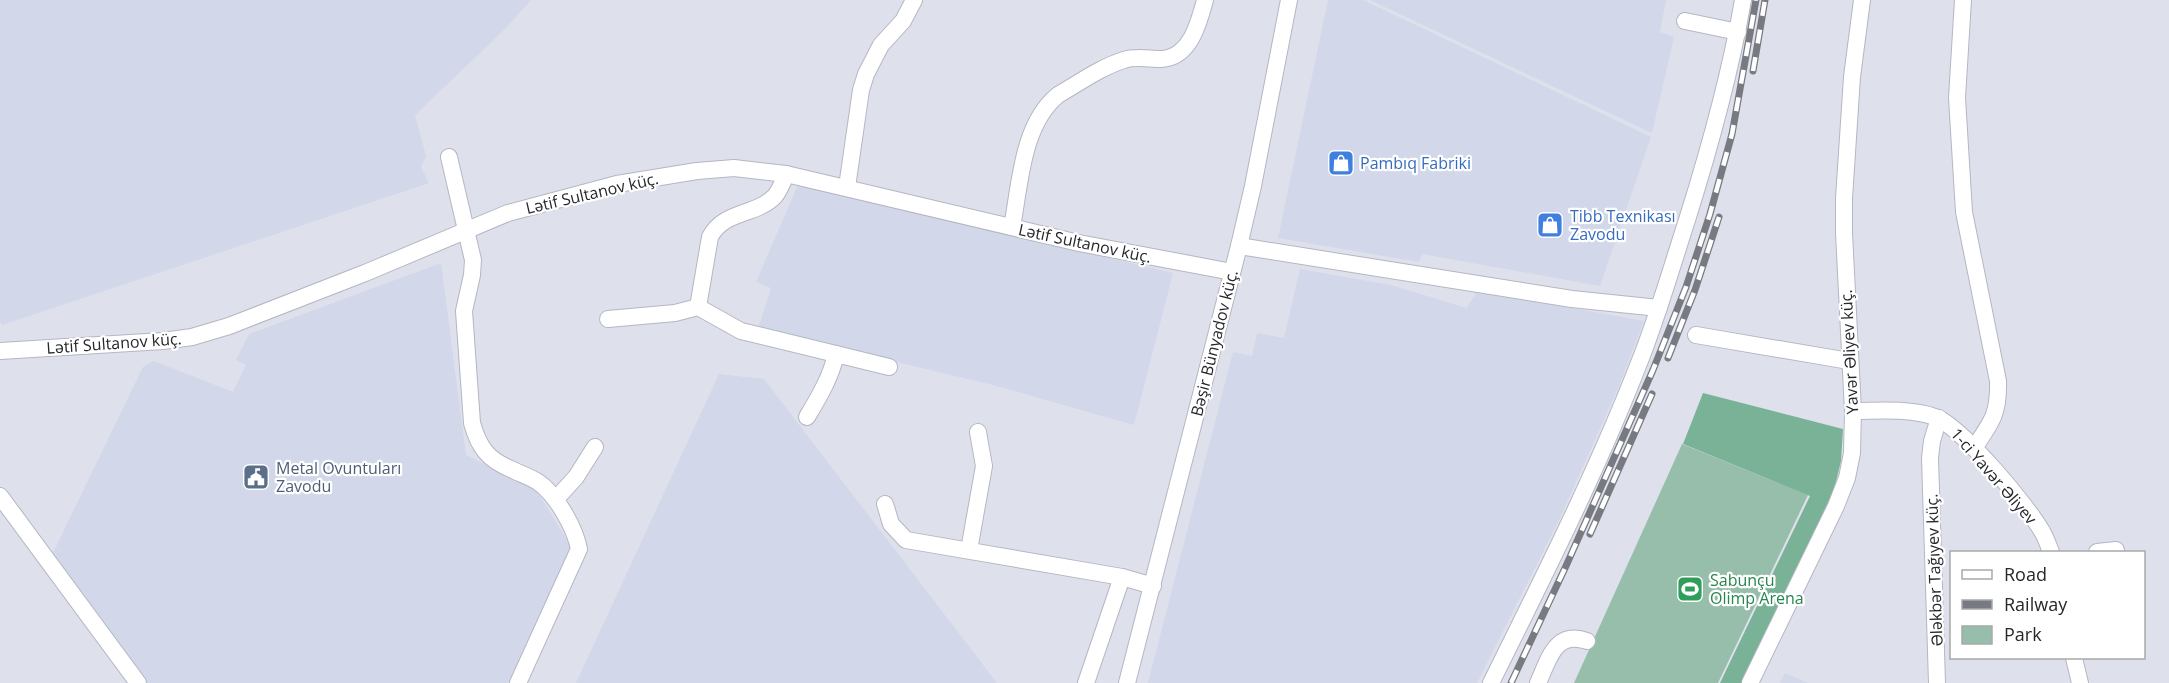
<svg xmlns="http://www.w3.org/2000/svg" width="2169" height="683" font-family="'Open Sans',sans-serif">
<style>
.built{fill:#d2d7e9}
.green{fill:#97beab}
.forest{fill:#79b297}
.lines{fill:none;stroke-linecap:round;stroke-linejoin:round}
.minor-casing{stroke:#b4b7c2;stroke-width:18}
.minor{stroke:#fff;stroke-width:16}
.rail-casing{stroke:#787a81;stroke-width:7}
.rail{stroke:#fff;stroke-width:4.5;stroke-dasharray:14;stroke-linecap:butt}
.labels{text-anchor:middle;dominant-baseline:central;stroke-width:4.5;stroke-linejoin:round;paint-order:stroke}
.shop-label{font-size:16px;fill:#366cbe;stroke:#fff;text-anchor:start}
.street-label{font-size:16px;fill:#26272b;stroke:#fff}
.service-label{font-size:16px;fill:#4e5e75;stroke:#fff;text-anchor:start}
.leisure-label{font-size:16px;fill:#27864d;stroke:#fff;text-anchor:start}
</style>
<rect width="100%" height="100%" fill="#dee1ec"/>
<g class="built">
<path d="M0 0H531L503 31 415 115 426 156 421 167 429 183 2 325 0 321Z"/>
<path d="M1328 0H1363L1651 137 1600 286 1422 254 1419 262 1278 238Z"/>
<path d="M1370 0H1666L1660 32 1674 37 1652 133Z"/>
<path d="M798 185 1173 273 1134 425 993 385 758 329 771 288 756 282Z"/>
<path d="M441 263 466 455 536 489 571 547 508 683H147L51 557 143 367 154 361 233 392 246 365 236 360 249 334Z"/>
<path d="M1300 269 1391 285 1467 308 1477 291 1644 321 1619 386 1558 522 1477 683H1148L1233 352 1252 356 1257 333 1284 338Z"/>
<path d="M719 374 764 379 997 683H576Z"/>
<path d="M1785 673 1808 683H1780Z"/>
</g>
<path class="green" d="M1682 444 1808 495 1718 683H1574Z"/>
<path class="forest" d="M1703 393 1843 429 1841 461 1833 494 1743 683H1720L1810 496 1683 444Z"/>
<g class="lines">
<defs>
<g id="minor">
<path d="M1963 0 1957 98 1964 212 1998 381C1999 413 1992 422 1974 448"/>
<path d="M1685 21 1738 32"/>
<path d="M449 157 473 260 472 275 464 311 472 423C479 448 488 460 513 470 521 474 530 477 538 482 556 494 575 528 579 549L518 683"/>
<path d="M786 174C783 182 780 190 775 196 756 216 724 210 710 237L698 307 741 331 889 367"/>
<path d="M847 187 861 90 866 74 881 45 903 21 914 0"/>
<path d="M1012 227C1020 185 1022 124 1058 95 1079 83 1101 67 1124 60 1135 56 1149 59 1161 59 1190 58 1199 23 1205 0"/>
<path d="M1239 246 1572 299 1659 308"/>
<path d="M608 319 675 313 698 307"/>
<path d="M1696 335 1849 361"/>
<path d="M0 351 163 341 192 337 229 326 365 273 508 213 617 184 697 171 734 168 786 174 1079 243 1232 272"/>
<path d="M1853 411C1880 411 1910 408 1935 417 1961 426 2031 509 2044 535 2047 541 2049 547 2051 552"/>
<path d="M807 417C819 397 831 377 836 354"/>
<path d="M0 496 138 683"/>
<path d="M556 499 576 477 595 447"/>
<path d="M885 504 891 524 906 540 1122 577 1153 586"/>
<path d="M969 550 984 466 978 432"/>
<path d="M2097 552 2116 550"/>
<path d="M2074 658 2080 683"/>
<path d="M1086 683 1122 577"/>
<path d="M1127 683 1239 246 1253 186 1289 0"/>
<path d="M1491 683C1544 576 1598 469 1641 358 1659 312 1672 266 1687 220 1710 147 1730 75 1743 0"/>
<path d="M1538 683C1549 659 1555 630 1587 641"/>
<path d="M1750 683 1836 506 1847 478 1852 453 1853 411 1844 233V198L1852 77 1862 0"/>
<path d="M1937 683 1930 458 1932 441 1939 418"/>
</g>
</defs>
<use href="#minor" class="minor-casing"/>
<use href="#minor" class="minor"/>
<defs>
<g id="rail">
<path d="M1753 71 1765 0"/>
<path d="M1668 358 1695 290 1719 217"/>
<path d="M1590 534 1652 394"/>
<path d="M1511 683 1566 566 1653 370 1686 287 1710 214 1732 134 1756 0"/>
</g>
</defs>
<use href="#rail" class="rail-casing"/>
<use href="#rail" class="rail"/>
</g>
<defs>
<symbol id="shop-square" viewBox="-11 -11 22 22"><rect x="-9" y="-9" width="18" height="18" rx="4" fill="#3f7fe0" stroke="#fff"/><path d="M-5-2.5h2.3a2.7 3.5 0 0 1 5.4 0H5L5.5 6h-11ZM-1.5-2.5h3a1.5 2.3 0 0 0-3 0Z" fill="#fff"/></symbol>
<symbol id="civic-square" viewBox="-11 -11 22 22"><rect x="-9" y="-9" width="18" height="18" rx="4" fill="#5c6f8a" stroke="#fff"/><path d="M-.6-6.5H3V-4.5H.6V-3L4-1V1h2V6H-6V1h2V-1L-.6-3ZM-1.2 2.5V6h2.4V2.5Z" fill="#fff"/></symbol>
<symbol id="stadium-square" viewBox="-11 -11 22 22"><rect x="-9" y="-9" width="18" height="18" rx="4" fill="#2e9e5b" stroke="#fff"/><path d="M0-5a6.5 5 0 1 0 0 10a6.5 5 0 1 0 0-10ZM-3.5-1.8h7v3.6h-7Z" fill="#fff"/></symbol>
</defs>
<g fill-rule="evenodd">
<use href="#shop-square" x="1326" y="148" width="30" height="30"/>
<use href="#shop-square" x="1535" y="210" width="30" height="30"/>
<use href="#civic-square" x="241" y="462" width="30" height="30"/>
<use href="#stadium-square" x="1675" y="574" width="30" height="30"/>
</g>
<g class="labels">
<g class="shop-label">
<text x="1360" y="163">Pambıq Fabriki</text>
<text x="1570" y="216">Tibb Texnikası<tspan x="1570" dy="18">Zavodu</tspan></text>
</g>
<g class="street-label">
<text transform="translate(592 193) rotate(-13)">Lətif Sultanov küç.</text>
<text transform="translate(1085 243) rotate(12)">Lətif Sultanov küç.</text>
<text transform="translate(114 343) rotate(-4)">Lətif Sultanov küç.</text>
<text transform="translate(1214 343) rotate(-76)">Bəşir Bünyadov küç.</text>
<text transform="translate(1849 352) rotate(-93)">Yavər Əliyev küç.</text>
<text transform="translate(1994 476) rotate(49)">1-ci Yavər Əliyev</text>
<text transform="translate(1934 570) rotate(-92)">Ələkbər Tağıyev küç.</text>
</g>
<g class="service-label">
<text x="276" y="468">Metal Ovuntuları<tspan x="276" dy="18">Zavodu</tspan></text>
</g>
<g class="leisure-label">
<text x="1710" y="580">Sabunçu<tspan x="1710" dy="18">Olimp Arena</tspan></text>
</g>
</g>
<rect x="1950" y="551" width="195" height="108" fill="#ffffff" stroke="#a8a9aa" stroke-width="1.5"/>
<rect x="1962" y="570" width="30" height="9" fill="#ffffff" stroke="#a8a9aa" stroke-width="1.5"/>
<text x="2004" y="581" font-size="18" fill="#26272b">Road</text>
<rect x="1962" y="600" width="30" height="9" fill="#787a81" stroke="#a8a9aa" stroke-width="1.5"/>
<text x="2004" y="611" font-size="18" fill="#26272b">Railway</text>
<rect x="1962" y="626" width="30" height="18" fill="#97beab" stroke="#a8a9aa" stroke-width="1.5"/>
<text x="2004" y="641" font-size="18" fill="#26272b">Park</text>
</svg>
